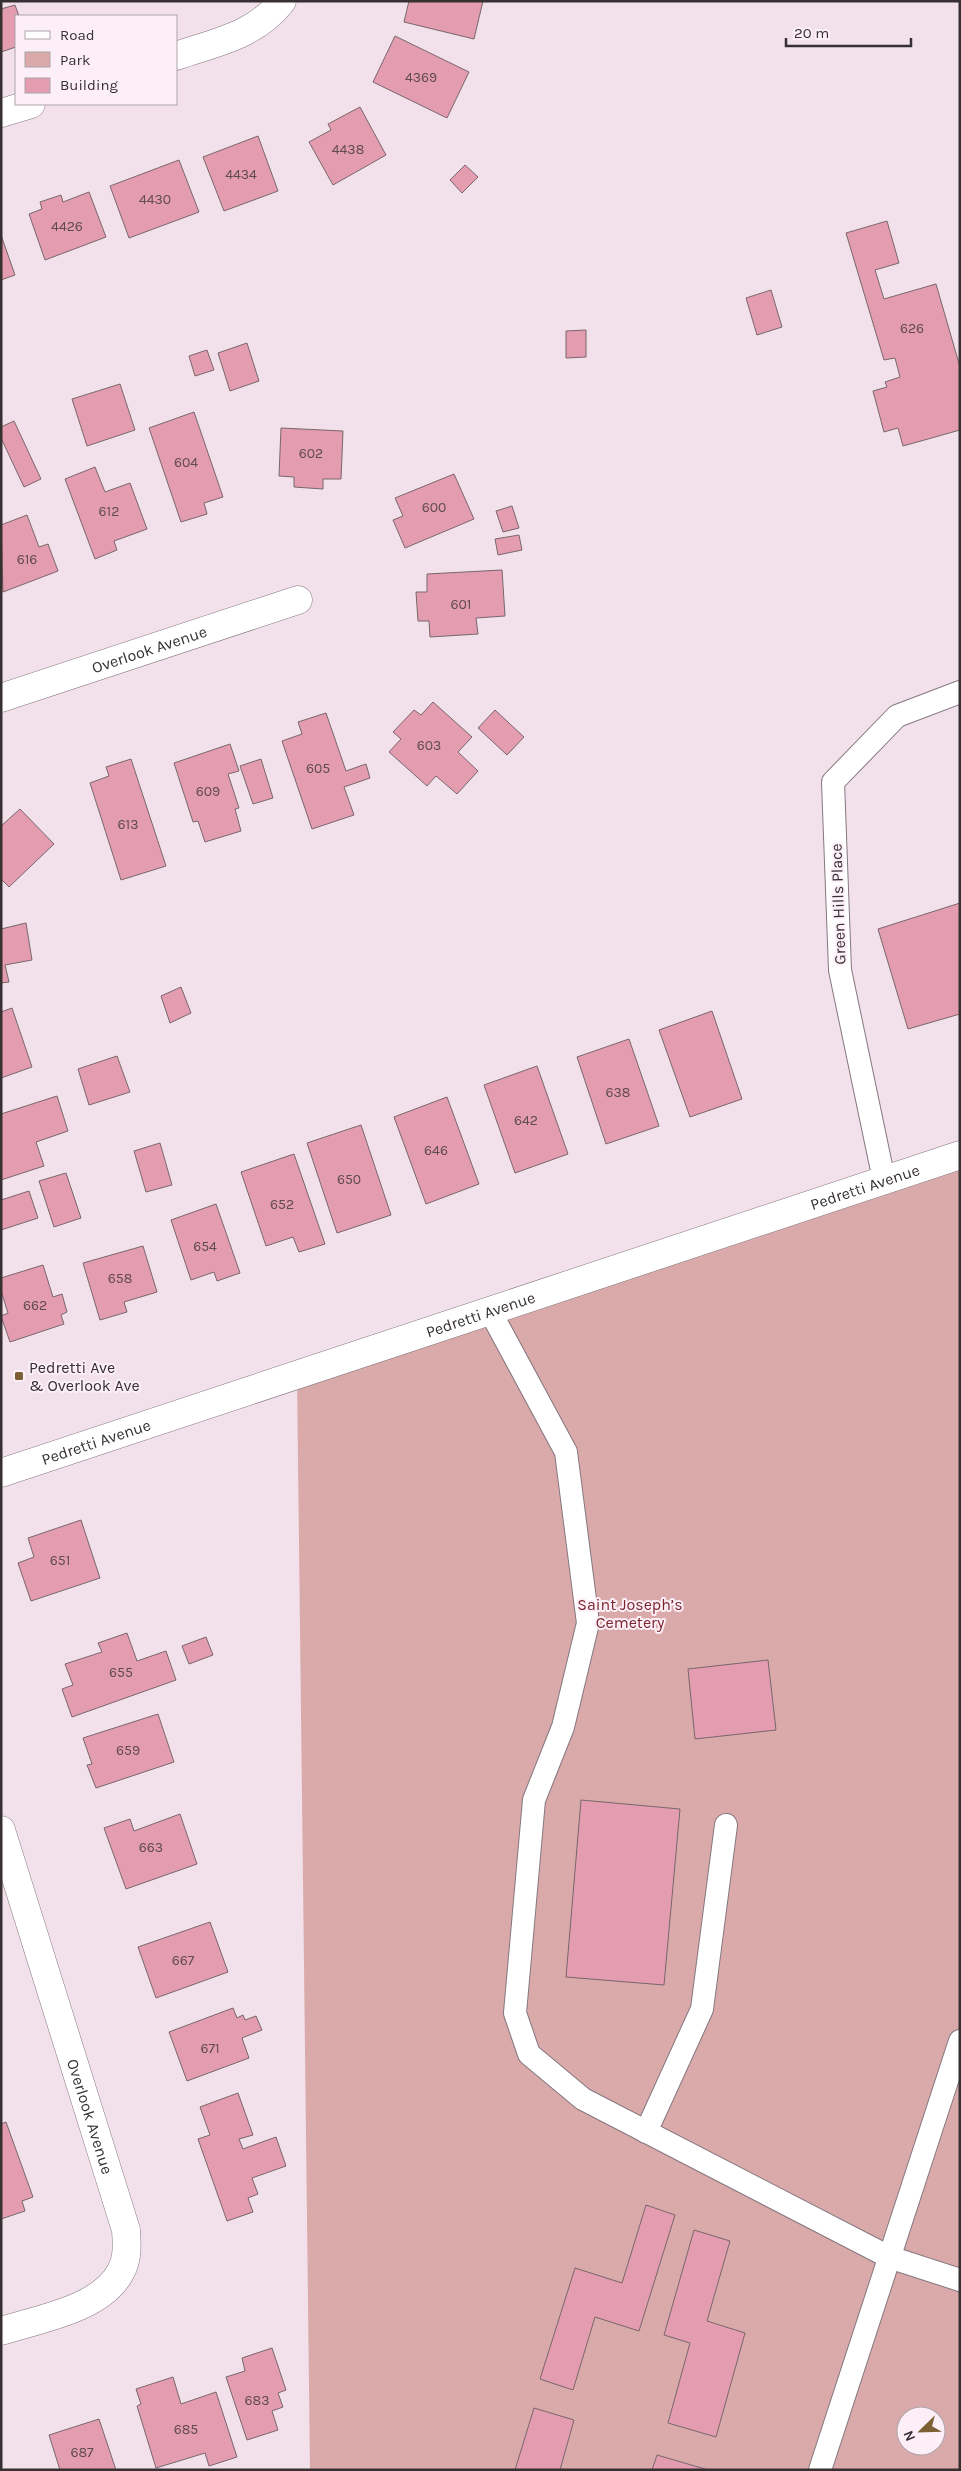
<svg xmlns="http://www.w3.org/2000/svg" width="961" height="2471" font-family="Karla,sans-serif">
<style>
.green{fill:#d9aaa9;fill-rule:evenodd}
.building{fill:#e39cb0;stroke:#78676b}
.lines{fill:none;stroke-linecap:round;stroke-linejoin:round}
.service-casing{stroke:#85777f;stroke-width:24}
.minor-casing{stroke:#85777f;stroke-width:29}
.tertiary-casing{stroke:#85777f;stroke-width:29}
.service{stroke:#fff;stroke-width:22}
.minor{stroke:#fff;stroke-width:28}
.tertiary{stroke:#fff;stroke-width:28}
.poi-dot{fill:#7c5f33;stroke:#fdeff7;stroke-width:2}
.labels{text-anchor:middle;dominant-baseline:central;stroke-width:4;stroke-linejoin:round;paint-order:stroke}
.number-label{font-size:14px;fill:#614b52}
.street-label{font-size:16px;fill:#363033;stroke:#fdeff7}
.poi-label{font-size:16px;fill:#363033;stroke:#fdeff7;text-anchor:start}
.park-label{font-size:16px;fill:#7b262d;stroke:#fdeff7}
</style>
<rect width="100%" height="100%" fill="#f2e1eb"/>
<path class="green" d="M960 1155V2470H310L297 1375ZM906 2416H936V2446H906Z"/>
<g class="building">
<path d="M409 1H483L474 39 404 22Z"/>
<path d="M15 5 19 16H16V47L1 52V9Z"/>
<path d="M395 36 469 72 447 118 373 82Z"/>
<path d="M360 107 386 155 333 185 309 142 331 130 328 124Z"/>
<path d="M258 136 278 191 224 211 203 157Z"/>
<path d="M179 160 199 212 129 238 110 186Z"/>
<path d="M465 165 478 177 462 193 450 180Z"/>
<path d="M89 192 106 237 45 260 29 214 42 209 40 202 61 195 63 202Z"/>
<path d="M887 221 899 263 875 270 884 299 936 284 960 367V430L903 446 898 428 884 432 873 391 887 387 885 382 900 377 895 358 884 360 846 233Z"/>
<path d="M1 235 15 275 1 280Z"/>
<path d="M771 290 782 327 757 335 746 298Z"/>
<path d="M586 330V357L566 358V331Z"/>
<path d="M247 343 259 381 230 391 218 353Z"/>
<path d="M207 350 214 370 195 376 189 356Z"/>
<path d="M120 384 135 430 87 446 72 399Z"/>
<path d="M194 412 223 497 204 503 207 514 181 522 149 428Z"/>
<path d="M14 421 41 479 24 487 1 438V427Z"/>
<path d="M281 428 343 431 341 479H323V489L294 487V477L279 476Z"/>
<path d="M95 467 105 492 130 483 147 529 114 541 117 550 95 559 65 479Z"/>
<path d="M454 474 474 519 405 548 393 520 403 516 395 498Z"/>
<path d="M512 506 519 528 503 532 496 511Z"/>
<path d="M27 515 39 547 48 544 58 571 3 592 1 525Z"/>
<path d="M519 535 522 550 498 555 495 539Z"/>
<path d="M502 570 505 616 476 618 478 634 430 637 429 621H418L416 592H427V574Z"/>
<path d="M433 702 472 737 458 752 478 771 457 794 436 776 427 786 389 752 401 739 393 732 414 710 421 715Z"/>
<path d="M495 710 524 737 507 755 478 728Z"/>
<path d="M326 713 346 771 366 764 370 778 344 787 354 815 312 829 282 741 302 734 298 722Z"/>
<path d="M230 744 239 771 228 774 239 808 235 809 241 831 205 842 198 821 193 822 174 763Z"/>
<path d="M131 759 166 866 121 880 90 783 109 776 106 767Z"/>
<path d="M261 759 273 798 253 804 240 766Z"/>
<path d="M20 809 54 844 9 887 1 879V826Z"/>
<path d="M960 903V1014L908 1029 878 929Z"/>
<path d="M26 923 32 960 5 965 9 982 1 983V929Z"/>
<path d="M181 987 191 1013 170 1023 161 996Z"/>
<path d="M12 1008 32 1067 1 1078V1012Z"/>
<path d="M712 1011 742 1099 690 1117 659 1030Z"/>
<path d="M629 1039 659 1126 606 1144 577 1057Z"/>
<path d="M117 1056 130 1092 89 1105 78 1069Z"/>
<path d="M537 1066 568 1154 515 1173 484 1085Z"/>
<path d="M57 1096 68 1131 36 1142 44 1166 1 1180V1114Z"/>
<path d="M447 1097 479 1184 426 1204 394 1117Z"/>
<path d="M361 1125 391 1215 337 1233 307 1143Z"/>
<path d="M160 1143 172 1185 146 1192 134 1151Z"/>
<path d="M294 1154 325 1244 299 1252 293 1237 266 1246 241 1172Z"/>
<path d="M66 1173 81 1218 54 1227 39 1181Z"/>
<path d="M29 1191 38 1218 1 1230V1200Z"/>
<path d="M216 1204 240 1273 217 1281 214 1272 191 1280 171 1220Z"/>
<path d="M143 1246 157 1292 124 1302 127 1312 100 1320 83 1263Z"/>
<path d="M43 1265 53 1297 62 1294 67 1312 61 1315 64 1324 10 1342 1 1316 8 1313 1 1291V1278Z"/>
<path d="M81 1520 100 1578 31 1601 18 1563 34 1557 28 1538Z"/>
<path d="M127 1633 137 1661 166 1651 176 1680 72 1717 62 1689 73 1685 65 1664 102 1652 98 1643Z"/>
<path d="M206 1637 213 1655 189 1664 182 1646Z"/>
<path d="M768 1660 776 1730 695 1739 688 1669Z"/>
<path d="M158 1714 174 1762 96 1788 87 1765 92 1764 83 1738Z"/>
<path d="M581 1800 680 1809 664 1985 566 1977Z"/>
<path d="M180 1814 197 1864 126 1889 104 1828 130 1819 134 1831Z"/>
<path d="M210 1922 228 1972 156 1998 138 1947Z"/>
<path d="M233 2008 237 2018 243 2015 245 2020 256 2016 262 2030 242 2038 249 2058 187 2081 169 2032Z"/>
<path d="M238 2093 253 2135 239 2139 243 2149 276 2137 286 2166 252 2178 258 2194 248 2198 253 2212 227 2221 198 2139 210 2135 200 2107Z"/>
<path d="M6 2122 33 2197 22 2201 25 2211 1 2219V2124Z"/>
<path d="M646 2205 675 2215 639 2331 595 2317 573 2390 540 2379 575 2268 622 2283Z"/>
<path d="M694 2230 730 2241 707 2321 745 2333 716 2437 668 2423 690 2343 664 2335Z"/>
<path d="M272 2348 286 2390 278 2393 283 2407 272 2411 278 2430 247 2440 226 2377 245 2371 242 2358Z"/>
<path d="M173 2377 181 2404 216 2392 237 2457 209 2466 205 2453 156 2468 137 2406 141 2404 136 2389Z"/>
<path d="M534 2408 574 2420 560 2470H515Z"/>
<path d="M99 2419 116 2470H60L49 2435Z"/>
<path d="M657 2455 705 2469V2470H652Z"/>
</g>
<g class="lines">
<defs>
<g id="service">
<path d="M884 1180 840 970 833 782 897 716 960 692"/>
<path d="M490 1311 566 1452 588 1623 563 1727 534 1800 515 2013 529 2054 583 2099 889 2257 960 2280"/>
<path d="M646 2132 702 2009 726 1825"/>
<path d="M820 2470 960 2041"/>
</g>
<g id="minor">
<path d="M176 56C216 42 255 36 282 1"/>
<path d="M1 113 31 104"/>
<path id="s1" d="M1 698 298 600"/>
<path id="s2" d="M1 1830 126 2230C127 2244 128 2258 121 2271 102 2309 39 2319 1 2331"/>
</g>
<g id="tertiary">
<path id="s3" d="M1 1473 960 1155"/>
</g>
</defs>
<use href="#service" class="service-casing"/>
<use href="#minor" class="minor-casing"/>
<use href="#tertiary" class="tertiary-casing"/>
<use href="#service" class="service"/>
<use href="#minor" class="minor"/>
<use href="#tertiary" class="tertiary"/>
</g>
<rect class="poi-dot" x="14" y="1371" width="10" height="10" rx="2.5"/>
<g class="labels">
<g class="number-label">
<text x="421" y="77">4369</text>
<text x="348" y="149">4438</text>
<text x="241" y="174">4434</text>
<text x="155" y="199">4430</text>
<text x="67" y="226">4426</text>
<text x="912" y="328">626</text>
<text x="311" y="453">602</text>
<text x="186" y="462">604</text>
<text x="434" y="507">600</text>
<text x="109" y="511">612</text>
<text x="27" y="559">616</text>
<text x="461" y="604">601</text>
<text x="429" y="745">603</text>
<text x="318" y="768">605</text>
<text x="208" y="791">609</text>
<text x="128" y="824">613</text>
<text x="618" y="1092">638</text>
<text x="526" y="1120">642</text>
<text x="436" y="1150">646</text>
<text x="349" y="1179">650</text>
<text x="282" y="1204">652</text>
<text x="205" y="1246">654</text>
<text x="120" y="1278">658</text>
<text x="35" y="1305">662</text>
<text x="60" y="1560">651</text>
<text x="121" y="1672">655</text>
<text x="128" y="1750">659</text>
<text x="151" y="1847">663</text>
<text x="183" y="1960">667</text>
<text x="210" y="2048">671</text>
<text x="257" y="2400">683</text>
<text x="186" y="2429">685</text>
<text x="82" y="2452">687</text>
</g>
<g class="street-label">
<text stroke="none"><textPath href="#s1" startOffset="156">Overlook Avenue</textPath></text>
<text transform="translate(838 904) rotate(-92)">Green Hills Place</text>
<text stroke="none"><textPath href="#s3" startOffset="910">Pedretti Avenue</textPath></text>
<text stroke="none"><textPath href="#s3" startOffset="505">Pedretti Avenue</textPath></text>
<text stroke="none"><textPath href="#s3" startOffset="100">Pedretti Avenue</textPath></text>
<text stroke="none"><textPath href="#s2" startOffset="300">Overlook Avenue</textPath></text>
</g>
<g class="poi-label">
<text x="29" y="1367">Pedretti Ave<tspan x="29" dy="18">&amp; Overlook Ave</tspan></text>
</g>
<g class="park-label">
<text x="630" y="1604">Saint Joseph’s<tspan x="630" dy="18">Cemetery</tspan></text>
</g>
</g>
<rect width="961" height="2471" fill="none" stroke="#363033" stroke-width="5"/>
<rect x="15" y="15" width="162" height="90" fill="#fdeff7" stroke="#ada3a9"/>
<rect x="25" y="31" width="25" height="8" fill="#ffffff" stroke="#ada3a9"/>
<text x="60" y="40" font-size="15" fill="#363033">Road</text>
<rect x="25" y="52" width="25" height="15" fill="#d9aaa9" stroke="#ada3a9"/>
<text x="60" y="65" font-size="15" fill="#363033">Park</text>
<rect x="25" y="78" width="25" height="15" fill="#e39cb0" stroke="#ada3a9"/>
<text x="60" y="90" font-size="15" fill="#363033">Building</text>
<g transform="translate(921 2431) rotate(247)"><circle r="24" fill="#fdeff7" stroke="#ada3a9"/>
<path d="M0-4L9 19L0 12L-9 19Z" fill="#7c5f33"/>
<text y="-8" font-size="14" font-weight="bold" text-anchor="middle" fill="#363033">N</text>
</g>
<path d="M786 38v8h125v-8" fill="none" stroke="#363033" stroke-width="2.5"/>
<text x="794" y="38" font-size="15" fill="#363033" stroke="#fdeff7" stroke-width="4" paint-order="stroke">20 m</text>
</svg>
